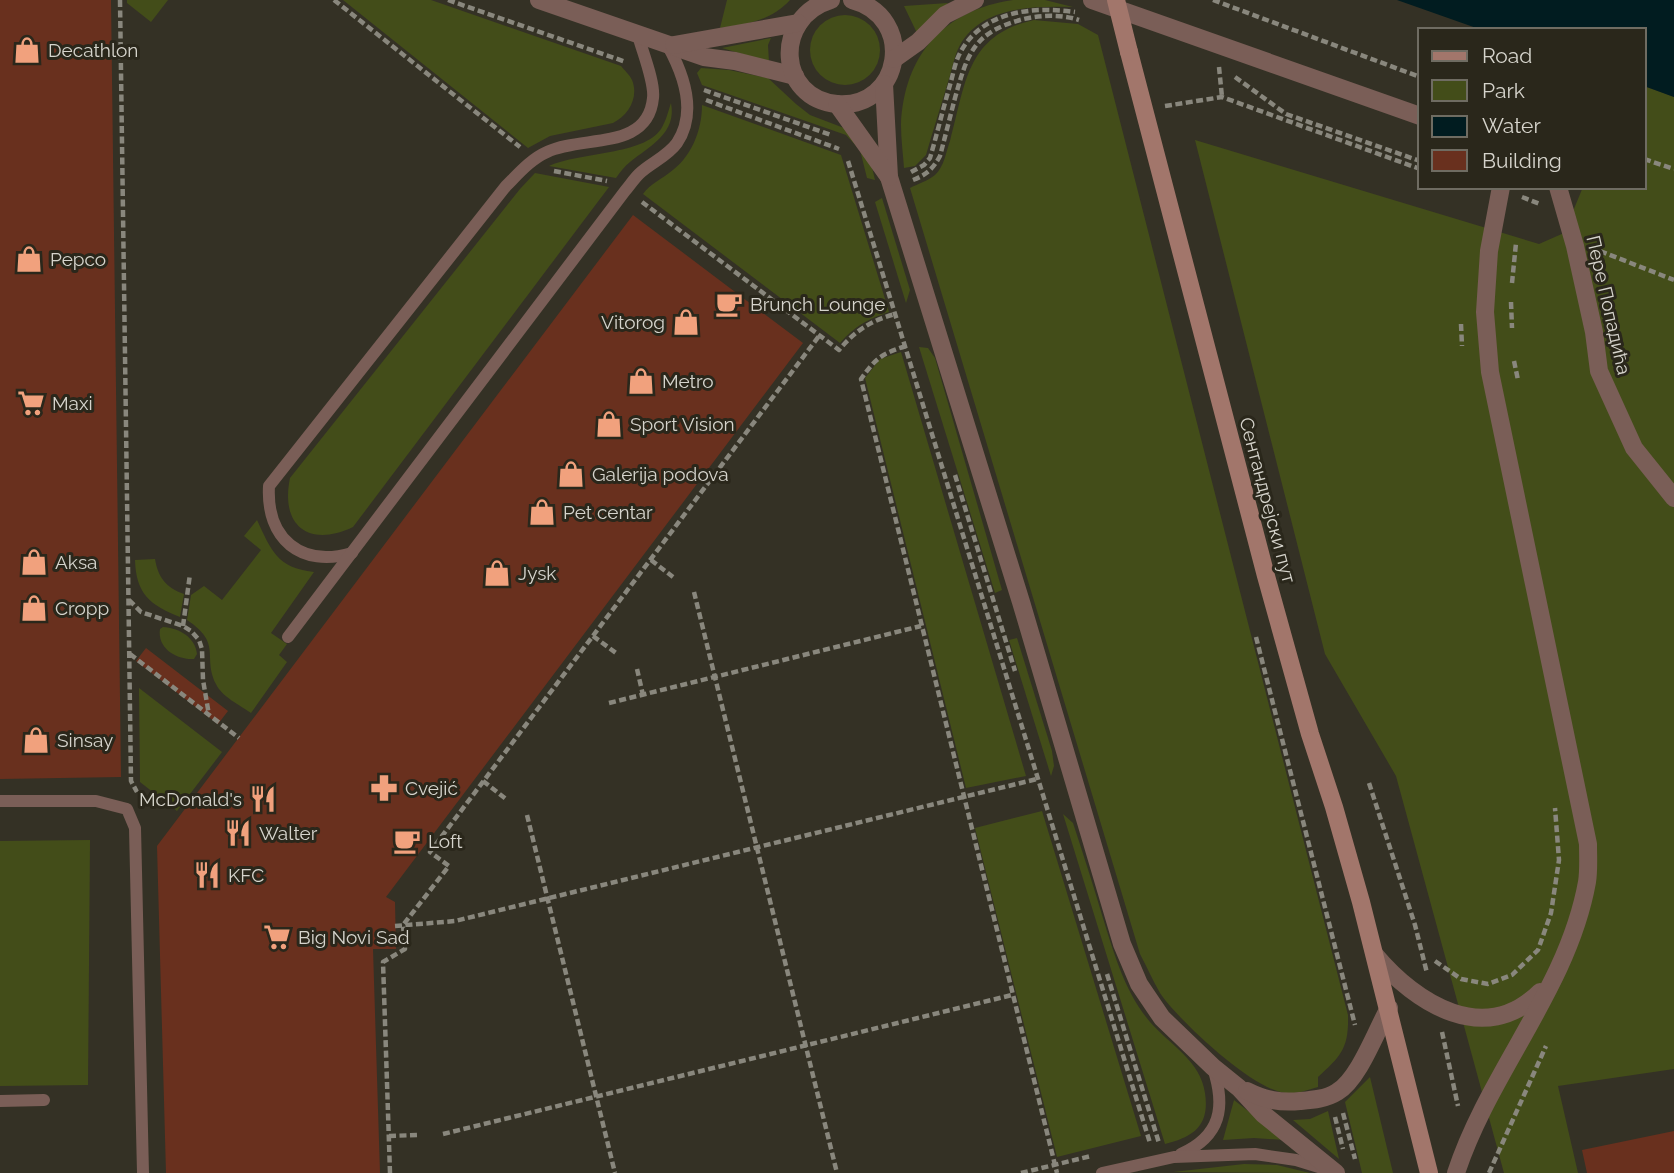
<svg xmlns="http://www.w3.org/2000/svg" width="1674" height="1173" font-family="Raleway,sans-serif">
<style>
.green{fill:#434d19}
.water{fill:#011c20}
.building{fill:#69301e}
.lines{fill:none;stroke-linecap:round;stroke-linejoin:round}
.path{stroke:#89877d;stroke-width:4.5;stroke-dasharray:7 3.5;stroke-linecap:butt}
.lane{stroke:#7a5e57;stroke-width:12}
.street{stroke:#7a5e57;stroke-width:18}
.secondary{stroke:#a2766b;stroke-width:18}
.secondary-bridge{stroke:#a2766b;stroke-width:18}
.labels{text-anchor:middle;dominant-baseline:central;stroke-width:6;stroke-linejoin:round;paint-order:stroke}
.poi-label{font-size:19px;fill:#d6d4cc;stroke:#2a271b;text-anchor:start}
.street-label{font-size:19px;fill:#d6d4cc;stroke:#2a271b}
</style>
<rect width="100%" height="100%" fill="#343125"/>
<g class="green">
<path d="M127 0H168L151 22 127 3Z"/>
<path d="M343 0H431L621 66C624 70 630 75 632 80 639 97 629 115 613 123L550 136 528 148Z"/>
<path d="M727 0H790C772 20 746 25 720 28Z"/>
<path d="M1013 0H1045L1073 7C1034 6 982 6 960 45 954 56 952 70 948 82 941 106 933 130 926 155L915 166 904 168C903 154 901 139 901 125 904 55 944 10 1013 0Z"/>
<path d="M948 3 917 33 904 6Z"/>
<circle cx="845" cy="50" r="35"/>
<path d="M1034 20 1078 24 1098 35 1348 1015C1349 1048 1341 1056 1318 1077V1087C1308 1090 1298 1094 1286 1093 1254 1091 1178 1020 1160 993 1153 981 1147 967 1140 954L910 188C917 184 928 181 935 175 944 167 946 152 950 141 966 83 966 35 1034 20Z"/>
<path d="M771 38 768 45 769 62 722 48Z"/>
<path d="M701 68 729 70 768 78 796 104 810 115 844 128 871 163 875 180 867 178 860 150 846 135 702 85 697 73Z"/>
<path d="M1644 86 1674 97V1069L1558 1086 1578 1173H1504L1396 776 1325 654 1195 140 1539 244 1564 233 1583 187H1644Z"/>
<path d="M671 103C677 133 650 146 630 162 625 166 620 172 616 178L549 166C580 152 644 155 661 129 666 121 668 112 671 103Z"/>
<path d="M702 105 841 155 889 312C868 319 855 326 840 343L643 194C651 183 659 181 669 173 691 158 702 131 702 105Z"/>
<path d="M535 173 609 187 353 527C309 548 280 526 290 478L520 189Z"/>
<path d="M882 198 910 290 906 303 875 202Z"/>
<path d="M919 347 928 348 935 358 1002 590 995 593Z"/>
<path d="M901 352 1026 776 966 788 865 378 880 359Z"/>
<path d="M257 520C271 550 277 568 314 572L271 633 287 644 279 655 287 662 251 713C240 705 222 697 216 684 202 656 223 644 187 620L191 595 204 586 222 600 261 550 244 536Z"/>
<path d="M155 559C158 577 166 588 184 594L180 617C150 605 136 594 135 560Z"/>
<path d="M163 627C179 628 195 637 197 654L194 659C176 660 157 648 160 629Z"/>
<path d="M1017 638 1052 751 1054 766 1051 776 1009 640Z"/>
<path d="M139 688 222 752 177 811 140 782Z"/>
<path d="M1042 811 1141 1136 1057 1157 975 828Z"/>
<path d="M1063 814 1073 823C1083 854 1093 884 1102 915 1114 953 1124 991 1150 1022 1169 1044 1201 1061 1205 1093 1210 1126 1193 1137 1165 1144Z"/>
<path d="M90 840 88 1085 0 1086V841Z"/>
<path d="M1370 1077 1393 1173H1362L1345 1102Z"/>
<path d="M1234 1100 1285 1140 1254 1138 1223 1140Z"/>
<path d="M1328 1111 1339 1159 1293 1120 1310 1119Z"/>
<path d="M1244 1164 1277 1165 1310 1173 1173 1172Z"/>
</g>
<path class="water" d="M1397 0H1674V97L1644 86V30H1482Z"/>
<g class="building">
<path d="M0 0H111L121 777 0 779Z"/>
<path d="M633 215 803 343 386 897 395 902 396 949H373L380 1173H166L157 846Z"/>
<path d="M146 648 228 711 218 724 136 661Z"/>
<path d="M1674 1131V1173H1587L1582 1150Z"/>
</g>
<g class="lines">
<g class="path">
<path d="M120 0 131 781 137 792"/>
<path d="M334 0 520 147"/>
<path d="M448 0 626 62"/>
<path d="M1213 0 1420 77"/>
<path d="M1219 67 1222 97"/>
<path d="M1235 77 1286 114 1420 161"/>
<path d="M704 90 831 135"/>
<path d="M706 100 839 149"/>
<path d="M1165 106 1222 97 1420 169"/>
<path d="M1644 159 1674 169"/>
<path d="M848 161 1150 1143"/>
<path d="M554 171 607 181"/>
<path d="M911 172 924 165 930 158C937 134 943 109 950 85 953 75 955 62 960 53 982 11 1032 6 1075 12"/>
<path d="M913 180C926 175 933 169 940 156 945 137 950 117 955 98 967 55 973 33 1020 20 1038 15 1061 14 1079 20"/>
<path d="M1522 197 1540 204"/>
<path d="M642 202 839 350C855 331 870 321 895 314"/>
<path d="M1600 251 1674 280"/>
<path d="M1512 283 1516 243"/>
<path d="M1511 302 1512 328"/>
<path d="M1461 324 1462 346"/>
<path d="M906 346C881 354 876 358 861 379L1057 1173"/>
<path d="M1514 361 1518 380"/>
<path d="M955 475 1015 671"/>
<path d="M651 560 673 577"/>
<path d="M694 592 837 1173"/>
<path d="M129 600 141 612 183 626 191 631 199 640 202 649 203 680 209 715"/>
<path d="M183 626 190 574"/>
<path d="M593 636 616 653"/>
<path d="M1256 637 1355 1025"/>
<path d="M130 654 239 738"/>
<path d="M637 669 643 695"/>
<path d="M609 703 921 626"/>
<path d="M483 781 506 799"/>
<path d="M1369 783 1415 925 1427 973"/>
<path d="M527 815 615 1173"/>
<path d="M395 926 455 921 1037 779"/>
<path d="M1435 961 1461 979 1488 984 1512 975 1538 950 1551 913 1559 860 1555 808"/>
<path d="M1107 974 1159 1143"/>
<path d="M1442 1032 1458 1106"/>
<path d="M1343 1113 1355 1159"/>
<path d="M1335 1117 1343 1149"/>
<path d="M443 1134 1012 995"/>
<path d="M389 1136 417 1135"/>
<path d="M390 1173 383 962 405 949 403 925 449 866 430 852 819 336"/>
<path d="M1021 1173 1091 1156"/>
<path d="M1489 1173 1546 1046"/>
</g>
<g class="lane">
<path d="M352 553C301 568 266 539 269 486L506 186C519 173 531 159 547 152 583 135 648 151 653 98 655 82 642 51 638 35"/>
<path d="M288 637 625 191C630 185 634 179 639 174 650 163 667 157 677 143 697 113 684 75 668 46"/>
<path d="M0 801H96L127 809 135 828 143 1173"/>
<path d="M0 1101 44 1100"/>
<path d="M1181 1154C1221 1136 1226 1107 1213 1068"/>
<path d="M1102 1173 1174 1157 1255 1154 1296 1160 1325 1169"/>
</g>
<g class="street">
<path d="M539 0 704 57 735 61 795 76"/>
<path d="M831 0C772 18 778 99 837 104 902 109 917 17 852 0"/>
<path d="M1092 0 1420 116"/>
<path d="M674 45 798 23"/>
<path d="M894 59 918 42 945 15 975 0"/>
<path d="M884 84 889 177 1021 602 1122 944 1139 984 1162 1018 1213 1067 1239 1088 1263 1114 1336 1173"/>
<path d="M837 104 889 177"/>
<path d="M1558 187 1575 246 1594 332 1599 371 1634 448 1674 498"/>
<path d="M1375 955C1416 1004 1485 1047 1540 992"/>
<path d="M1247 1091C1265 1100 1280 1103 1300 1101 1312 1100 1326 1099 1337 1092 1359 1079 1376 1031 1389 1008"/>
<path d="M1456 1173C1489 1072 1568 988 1587 882 1589 870 1588 857 1588 844L1490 372 1485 312 1489 251 1501 187"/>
</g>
<path class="secondary" d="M1129 52 1266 576 1310 734 1334 807 1361 902 1429 1173"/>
<path class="secondary-bridge" d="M1116 0 1129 52"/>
</g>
<defs>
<symbol id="shop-bare" viewBox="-9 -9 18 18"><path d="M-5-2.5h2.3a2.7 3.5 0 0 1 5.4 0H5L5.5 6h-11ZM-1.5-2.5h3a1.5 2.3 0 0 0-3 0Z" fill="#f1a17d" stroke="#2a271b" stroke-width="2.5" paint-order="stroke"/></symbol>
<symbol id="cafe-bare" viewBox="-9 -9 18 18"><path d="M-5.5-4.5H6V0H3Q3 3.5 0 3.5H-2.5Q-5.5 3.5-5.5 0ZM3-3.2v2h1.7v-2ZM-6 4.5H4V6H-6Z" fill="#f1a17d" stroke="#2a271b" stroke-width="2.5" paint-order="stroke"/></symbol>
<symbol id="supermarket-bare" viewBox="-9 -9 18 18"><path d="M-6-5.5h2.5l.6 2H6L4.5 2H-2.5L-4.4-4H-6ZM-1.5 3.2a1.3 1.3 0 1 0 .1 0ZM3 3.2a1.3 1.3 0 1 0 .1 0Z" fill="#f1a17d" stroke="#2a271b" stroke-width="2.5" paint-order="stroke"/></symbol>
<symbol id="pharmacy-bare" viewBox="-9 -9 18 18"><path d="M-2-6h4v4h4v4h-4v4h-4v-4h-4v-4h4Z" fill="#f1a17d" stroke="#2a271b" stroke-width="2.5" paint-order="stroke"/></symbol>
<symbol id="restaurant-bare" viewBox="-9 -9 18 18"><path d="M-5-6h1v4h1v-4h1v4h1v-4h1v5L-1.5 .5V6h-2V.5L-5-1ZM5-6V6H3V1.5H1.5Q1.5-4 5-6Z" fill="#f1a17d" stroke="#2a271b" stroke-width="2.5" paint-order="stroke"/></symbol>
</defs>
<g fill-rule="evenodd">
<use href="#shop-bare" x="8" y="31" width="38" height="38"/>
<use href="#shop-bare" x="10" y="240" width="38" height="38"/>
<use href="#cafe-bare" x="710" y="285" width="38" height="38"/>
<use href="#shop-bare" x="667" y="303" width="38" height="38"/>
<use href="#shop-bare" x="622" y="362" width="38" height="38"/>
<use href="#supermarket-bare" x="12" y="384" width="38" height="38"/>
<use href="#shop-bare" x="590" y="405" width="38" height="38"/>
<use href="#shop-bare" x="552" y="455" width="38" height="38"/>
<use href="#shop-bare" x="523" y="493" width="38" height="38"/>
<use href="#shop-bare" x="15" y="543" width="38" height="38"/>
<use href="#shop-bare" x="478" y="554" width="38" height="38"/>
<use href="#shop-bare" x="15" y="589" width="38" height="38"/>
<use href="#shop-bare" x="17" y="721" width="38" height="38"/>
<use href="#pharmacy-bare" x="365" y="769" width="38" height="38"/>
<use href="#restaurant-bare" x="244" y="780" width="38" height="38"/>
<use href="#restaurant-bare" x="219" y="814" width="38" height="38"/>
<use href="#cafe-bare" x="388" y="822" width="38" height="38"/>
<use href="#restaurant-bare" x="188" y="856" width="38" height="38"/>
<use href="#supermarket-bare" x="258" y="918" width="38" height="38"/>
</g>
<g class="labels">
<g class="poi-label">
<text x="48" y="50">Decathlon</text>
<text x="50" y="259">Pepco</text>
<text x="750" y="304">Brunch Lounge</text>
<text x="665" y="322" text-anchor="end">Vitorog</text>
<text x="662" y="381">Metro</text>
<text x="52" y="403">Maxi</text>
<text x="630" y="424">Sport Vision</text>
<text x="592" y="474">Galerija podova</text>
<text x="563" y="512">Pet centar</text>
<text x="55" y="562">Aksa</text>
<text x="518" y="573">Jysk</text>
<text x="55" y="608">Cropp</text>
<text x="57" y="740">Sinsay</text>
<text x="405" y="788">Cvejić</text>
<text x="242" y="799" text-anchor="end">McDonald's</text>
<text x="259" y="833">Walter</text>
<text x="428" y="841">Loft</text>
<text x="228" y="875">KFC</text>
<text x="298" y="937">Big Novi Sad</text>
</g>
<g class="street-label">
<text transform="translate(1609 305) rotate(77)">Пере Попадића</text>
<text transform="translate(1268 500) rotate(75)">Сентандрејски пут</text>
</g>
</g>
<rect x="1418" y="28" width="228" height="161" fill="#2a271b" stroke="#6f6c62" stroke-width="2"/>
<rect x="1432" y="51" width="35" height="10" fill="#a2766b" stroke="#6f6c62" stroke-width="2"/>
<text x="1482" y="63" font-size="21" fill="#d6d4cc">Road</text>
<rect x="1432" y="80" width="35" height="21" fill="#434d19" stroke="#6f6c62" stroke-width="2"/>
<text x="1482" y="98" font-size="21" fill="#d6d4cc">Park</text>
<rect x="1432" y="116" width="35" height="21" fill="#011c20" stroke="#6f6c62" stroke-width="2"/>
<text x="1482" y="133" font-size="21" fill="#d6d4cc">Water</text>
<rect x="1432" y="150" width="35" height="21" fill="#69301e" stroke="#6f6c62" stroke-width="2"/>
<text x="1482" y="168" font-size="21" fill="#d6d4cc">Building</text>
</svg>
